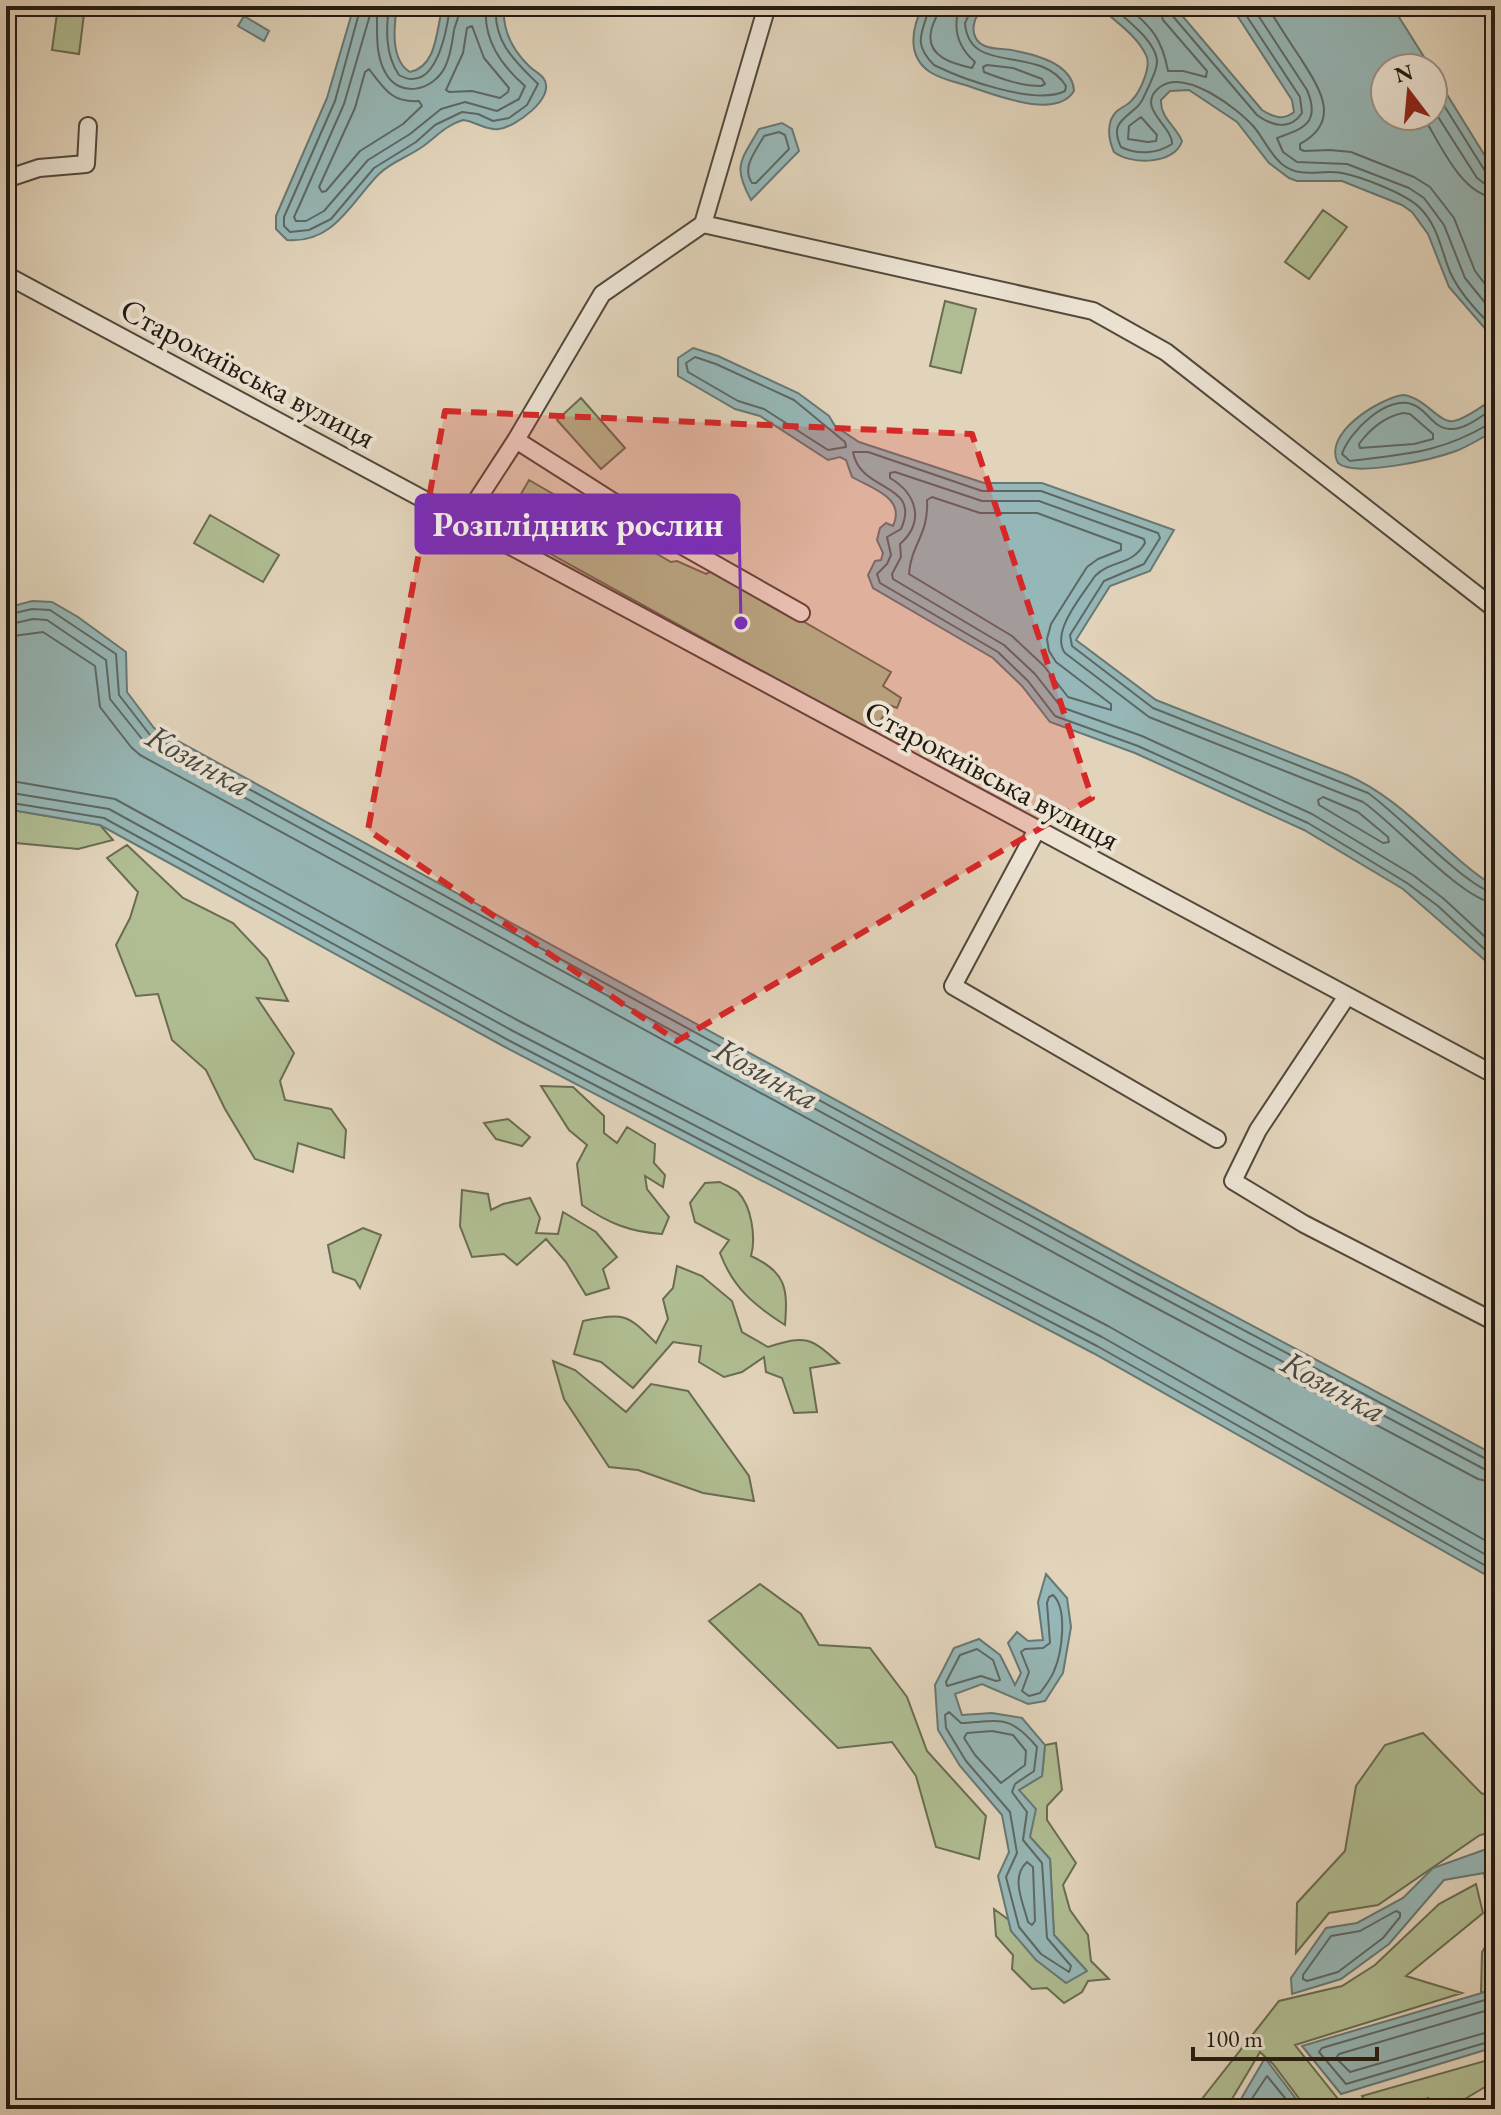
<svg xmlns="http://www.w3.org/2000/svg" width="1501" height="2115" font-family="'EB Garamond',serif">
<style>
.green{fill:#b0bd92;stroke:#696c52;stroke-width:2}
.water{fill:#96b7b7;stroke:#687875;stroke-width:2}
.lines{fill:none;stroke-linecap:round;stroke-linejoin:round}
.shore{stroke:#5c6864;stroke-width:2}
.minor-casing{stroke:#52483c;stroke-width:20}
.minor{stroke:#ece3d3;stroke-width:16}
.marked{fill:#d62828;fill-opacity:0.2;stroke:#d62828;stroke-width:6;stroke-dasharray:16 10;stroke-linejoin:round}
.labels{text-anchor:middle;stroke-width:8;stroke-linejoin:round;paint-order:stroke}
.street-label{font-size:32px;fill:#221a11;stroke:#ece3d3}
.water-label{font-size:34px;font-style:italic;fill:#454943;stroke:#ece3d3}
.leader{fill:none;stroke:#7b2cbf;stroke-width:3}
.callout-dot{fill:#7b2cbf;stroke:#ece3d3;stroke-width:3}
.callout{fill:#7b2cbf;stroke:#7b2cbf;stroke-width:3}
.callout-label{font-size:34px;text-anchor:middle;font-weight:bold;fill:#fff}
</style>
<rect width="100%" height="100%" fill="#e2d4bb"/>
<filter id="stains"><feTurbulence type="fractalNoise" baseFrequency=".0025" numOctaves="4"/><feColorMatrix values="0 0 0 0 .2 0 0 0 0 .09 0 0 0 0 .02 0 0 0 .5 -.17"/></filter>
<radialGradient id="worn" r=".72"><stop offset=".6" stop-color="#630" stop-opacity="0"/><stop offset="1" stop-color="#630" stop-opacity=".3"/></radialGradient>
<!-- green -->
<path class="green" d="M 58,6 L 85,6 L 79,54 L 52,50 Z
M 1323,210 L 1347,227 L 1309,279 L 1285,262 Z
M 945,301 L 976,309 L 961,373 L 930,366 Z
M 581,398 L 625,448 L 601,469 L 557,420 Z
M 529,480 L 671,562 L 677,561 L 706,574 L 714,570 L 891,672 L 883,686 L 901,698 L 897,708 L 889,705 L 874,733 L 502,527 Z
M 210,515 L 279,555 L 263,582 L 194,543 Z
M 6,809 L 100,825 L 113,840 L 78,849 L 6,842 Z
M 127,845 L 183,898 L 233,923 L 267,959 L 288,1001 L 257,998 L 294,1053 L 280,1081 L 285,1100 L 331,1109 L 346,1130 L 344,1158 L 298,1143 L 293,1172 L 255,1159 L 225,1109 L 206,1070 L 172,1040 L 158,994 L 136,996 L 116,945 L 130,918 L 138,892 L 107,858 Z
M 541,1086 L 573,1087 L 604,1116 L 604,1133 L 617,1143 L 627,1127 L 655,1144 L 654,1163 L 665,1175 L 663,1187 L 645,1176 L 647,1189 L 669,1217 L 662,1234 C 630,1232 608,1223 582,1205 L 577,1164 L 587,1145 L 569,1130 Z
M 508,1119 L 530,1137 L 522,1146 L 496,1139 L 484,1123 Z
M 720,1182 C 725,1185 733,1188 738,1192 C 752,1207 756,1238 751,1256 C 786,1272 788,1288 785,1325 C 754,1305 733,1288 720,1253 L 729,1240 L 695,1222 L 690,1203 L 705,1183 Z
M 462,1190 L 488,1194 L 491,1210 L 503,1204 L 530,1198 L 540,1218 L 536,1233 L 558,1234 L 563,1212 L 596,1232 L 617,1257 L 603,1269 L 609,1288 L 586,1295 L 566,1262 L 546,1239 L 517,1265 L 504,1254 L 472,1257 L 460,1226 Z
M 363,1228 L 381,1235 L 360,1288 L 355,1280 L 333,1272 L 328,1245 Z
M 677,1266 L 702,1276 L 732,1301 L 742,1332 L 768,1347 C 806,1335 810,1337 839,1363 L 810,1368 L 817,1412 L 794,1413 L 782,1378 L 766,1372 L 764,1357 L 742,1372 L 724,1377 L 699,1362 L 701,1346 L 673,1342 L 633,1388 L 601,1362 L 574,1354 L 583,1321 C 625,1313 626,1313 656,1343 L 668,1319 L 663,1299 L 673,1288 Z
M 553,1361 L 575,1370 L 626,1412 L 651,1384 L 688,1391 L 749,1476 L 754,1501 L 703,1493 L 638,1470 L 609,1467 L 564,1399 Z
M 760,1584 L 801,1614 L 819,1645 L 870,1648 L 907,1697 L 927,1751 L 986,1816 L 979,1859 L 936,1847 L 916,1776 L 892,1742 L 838,1748 L 709,1621 Z
M 1423,1733 L 1481,1793 L 1495,1799 L 1495,1832 L 1480,1835 L 1378,1905 L 1329,1913 L 1296,1953 L 1297,1903 L 1345,1851 L 1356,1786 L 1385,1745 Z
M 1056,1743 L 1062,1790 L 1047,1806 L 1047,1820 L 1076,1863 L 1063,1885 L 1070,1910 L 1088,1935 L 1091,1961 L 1109,1979 L 1088,1981 L 1082,1992 L 1064,2003 L 1047,1988 L 1032,1989 L 1012,1969 L 1013,1955 L 996,1936 L 994,1909 L 1009,1920 L 1011,1931 L 1086,1970 L 1054,1935 L 1050,1859 L 1030,1837 L 1019,1790 L 1042,1776 L 1045,1745 Z
M 1476,1884 L 1483,1913 L 1406,1976 L 1462,1993 L 1295,2045 L 1346,2109 L 1307,2109 L 1273,2064 L 1260,2052 L 1226,2109 L 1194,2109 L 1279,2001 L 1342,1986 L 1375,1965 L 1439,1904 Z
M 1495,1932 L 1495,1989 L 1481,1993 L 1482,1952 Z
M 1495,2058 L 1495,2081 L 1448,2109 L 1437,2109 L 1428,2098 L 1402,2109 L 1371,2109 L 1362,2096 Z"/>
<!-- water -->
<path class="water" d="M 354,6 L 397,6 C 394,26 390,60 410,72 C 438,66 436,28 443,6 L 504,6 C 502,31 512,50 530,67 C 534,71 541,74 544,79 C 556,98 515,127 499,129 C 486,131 475,121 463,120 C 446,125 436,137 422,147 C 408,157 391,162 379,174 C 351,202 334,244 287,240 L 276,229 L 276,216 L 327,98 Z
M 923,6 L 988,6 C 973,12 966,38 985,46 C 994,50 1006,48 1016,51 C 1037,55 1073,65 1074,91 C 1056,120 996,95 971,87 C 957,82 942,80 930,72 C 906,56 912,27 923,6 Z
M 1099,6 L 1174,6 L 1262,110 C 1273,117 1283,121 1294,112 L 1292,100 L 1231,6 L 1392,6 L 1431,68 L 1385,68 L 1385,116 L 1433,116 L 1433,72 L 1495,172 L 1495,340 L 1449,287 L 1428,234 L 1412,212 L 1402,205 L 1342,181 L 1297,181 L 1289,178 L 1269,163 L 1237,122 L 1189,90 L 1170,91 L 1161,100 C 1160,118 1176,126 1182,141 C 1175,165 1130,165 1114,152 C 1108,139 1106,121 1117,111 C 1122,107 1128,105 1132,100 C 1140,92 1152,66 1146,55 C 1136,34 1115,22 1099,6 Z
M 244,16 L 269,31 L 264,41 L 238,26 Z
M 782,123 L 792,129 L 799,151 L 751,200 C 732,165 741,161 759,129 Z
M 693,348 L 718,356 L 798,393 L 829,416 L 835,426 L 859,442 L 984,483 L 1042,483 L 1174,530 L 1150,571 L 1110,586 L 1076,640 L 1156,700 L 1347,775 C 1405,800 1442,853 1495,887 L 1495,969 L 1403,889 L 1304,830 L 1135,753 L 1050,722 L 1022,686 L 993,658 L 873,588 L 868,575 L 875,561 L 881,560 L 883,553 L 877,540 L 880,528 L 886,523 L 893,526 C 906,498 873,489 852,477 L 846,460 L 840,457 L 828,460 L 760,416 L 735,409 L 678,376 L 678,358 Z
M 1403,395 C 1425,397 1439,424 1454,421 C 1468,418 1483,405 1495,398 L 1495,430 C 1482,438 1469,446 1456,451 C 1434,459 1355,478 1338,463 C 1322,434 1378,399 1403,395 Z
M 32,601 L 52,602 L 78,617 L 126,652 L 127,692 L 154,728 L 1142,1267 L 1495,1455 L 1495,1580 L 1093,1353 L 505,1047 L 100,825 L 6,809 L 6,608 Z
M 1046,1574 L 1067,1598 L 1071,1627 L 1063,1673 L 1045,1701 L 1028,1704 L 982,1684 L 955,1694 L 962,1715 L 992,1713 L 1022,1718 L 1045,1745 L 1042,1776 L 1019,1790 L 1036,1809 L 1030,1837 L 1050,1859 L 1054,1935 L 1087,1971 L 1066,1983 L 1036,1960 L 1011,1931 L 998,1876 L 1009,1852 L 1002,1815 L 960,1766 L 938,1730 L 935,1685 L 954,1648 L 979,1639 L 1000,1655 L 1015,1685 L 1021,1673 L 1008,1643 L 1017,1632 L 1028,1641 L 1043,1640 L 1038,1602 Z
M 1495,1846 L 1495,1906 L 1489,1905 L 1484,1873 L 1444,1880 L 1389,1944 L 1341,1979 L 1292,1994 L 1291,1978 L 1326,1928 L 1357,1923 L 1403,1898 L 1433,1868 Z
M 1495,1989 L 1495,2047 L 1341,2094 L 1302,2046 Z
M 1265,2058 L 1303,2108 L 1303,2109 L 1235,2109 Z"/>
<g class="lines">
<!-- shore -->
<path class="shore" d="M 361,6 L 335,101 L 284,217 L 284,226 L 290,232 L 309,230 L 331,219 L 374,168 L 416,142 L 435,125 L 462,112 L 478,114 L 493,121 L 509,118 L 527,105 L 538,84 C 515,61 493,42 496,6
M 389,6 C 386,29 385,55 399,75 C 436,96 447,30 450,6
M 460,6 C 460,15 456,22 454,30 C 452,43 451,55 445,67 C 433,91 399,99 385,72 C 376,55 377,36 377,17 L 374,14 L 370,15 L 344,104 L 300,204 L 294,217 L 296,221 L 306,221 L 324,211 L 368,160 L 410,134 L 441,109 L 465,102 L 497,111 L 519,99 L 525,86 C 501,65 483,40 486,6
M 929,6 C 925,31 910,41 934,65 C 962,79 1036,106 1065,91 L 1066,86 C 1039,43 969,77 965,23 L 973,6
M 939,6 C 939,16 932,22 931,32 C 926,57 954,64 972,68 L 975,62 C 958,47 952,28 960,6
M 1111,6 C 1125,18 1157,42 1157,62 C 1157,70 1152,78 1149,86 C 1145,93 1143,102 1137,107 C 1123,120 1110,124 1121,147 C 1137,155 1157,154 1172,144 C 1173,126 1134,107 1160,87 C 1185,68 1237,108 1254,127 C 1264,139 1271,156 1283,165 C 1302,179 1321,169 1342,173 C 1362,177 1404,193 1419,207 C 1438,225 1441,250 1450,272 C 1460,294 1478,313 1495,329
M 1126,6 C 1152,27 1162,39 1168,71 L 1183,71 L 1206,77 L 1207,71 L 1163,20 L 1159,6
M 1169,6 L 1171,14 L 1257,115 C 1272,126 1290,131 1302,113 L 1300,97 L 1240,6
M 1252,6 L 1307,90 C 1321,123 1303,129 1277,138 L 1283,152 L 1297,162 L 1347,164 L 1409,188 L 1424,198 L 1444,225 L 1465,278 L 1495,315
M 1267,6 C 1278,24 1289,41 1301,59 C 1320,89 1342,121 1300,144 L 1300,149 L 1304,151 L 1330,150 L 1351,152 L 1414,177 L 1430,187 L 1454,218 L 1475,271 L 1495,297
M 472,26 L 484,58 L 509,88 L 508,92 L 500,98 L 472,91 L 449,92 L 446,90 L 463,53 L 467,28 Z
M 987,65 L 1013,68 L 1042,79 L 1045,84 L 1041,86 C 1021,86 1002,79 984,72 L 983,67 Z
M 369,69 C 384,88 391,103 419,101 L 422,106 L 403,124 L 360,151 L 326,191 L 322,192 L 319,187 L 355,108 L 365,72 Z
M 1433,88 L 1485,171 L 1495,175
M 1433,109 L 1477,178 L 1485,184 L 1495,185
M 1423,116 C 1439,142 1462,196 1495,197
M 1141,117 L 1157,135 L 1156,141 L 1148,142 L 1128,139 L 1129,126 Z
M 779,132 L 785,135 L 789,149 L 756,183 L 752,183 C 741,167 756,151 764,136 Z
M 695,357 L 716,364 L 794,400 L 845,442 L 846,447 L 828,450 L 764,409 L 738,401 L 688,372 L 686,363 Z
M 1495,407 C 1483,415 1465,430 1450,429 C 1433,428 1428,411 1414,405 C 1388,393 1349,432 1342,454 L 1350,461 C 1406,454 1440,453 1489,424 L 1495,424
M 1403,413 L 1410,414 L 1433,434 L 1433,439 L 1414,444 L 1360,448 L 1359,444 C 1370,429 1384,417 1403,413 Z
M 932,497 L 980,513 L 1037,513 L 1121,544 L 1121,550 L 1098,559 L 1087,567 L 1051,624 L 1047,639 L 1049,651 L 1056,662 L 1111,704 L 1111,710 L 1068,697 L 1044,666 L 1012,636 L 909,574 C 911,544 929,535 927,500 Z
M 6,615 L 32,609 L 50,610 L 116,654 L 119,695 L 150,735 L 1138,1274 L 1488,1460 L 1495,1461
M 6,625 L 33,619 L 47,620 L 106,660 L 110,699 L 146,744 L 1133,1282 L 1484,1469 L 1495,1471
M 6,637 L 43,632 L 95,666 L 100,707 L 131,747 L 140,755 L 1128,1293 L 1478,1479 L 1495,1483
M 6,780 L 115,799 L 519,1021 L 1108,1326 L 1495,1546
M 6,792 L 109,809 L 513,1031 L 1102,1337 L 1495,1560
M 1323,797 L 1358,812 L 1388,837 L 1389,842 L 1383,843 L 1319,805 L 1318,800 Z
M 6,802 L 104,818 L 508,1040 L 1097,1346 L 1495,1571
M 1495,893 C 1469,890 1396,812 1368,793 L 1153,708 L 1072,646 L 1070,635 L 1104,581 L 1144,564 L 1160,538 L 1158,533 L 1041,491 L 982,491 L 868,452 L 853,452 C 860,493 922,482 901,529 L 887,537 L 891,555 L 887,564 L 877,574 L 880,583 L 998,652 L 1028,681 L 1055,716 L 1138,746 L 1308,823 L 1407,883 L 1438,906 L 1495,959
M 1495,903 C 1463,901 1394,823 1363,802 L 1149,717 L 1065,653 C 1050,632 1082,596 1095,576 C 1112,559 1131,567 1145,543 L 1144,539 L 1039,501 L 982,501 L 895,472 L 890,473 L 890,478 C 917,494 925,522 900,544 L 901,557 L 892,574 L 893,579 L 1004,645 L 1035,674 L 1061,707 L 1142,736 L 1312,814 L 1413,875 L 1444,899 L 1495,946
M 1053,1595 C 1068,1609 1062,1653 1054,1671 C 1051,1679 1045,1686 1040,1693 L 1029,1696 L 1022,1691 L 1029,1672 L 1021,1652 L 1025,1649 L 1043,1648 L 1050,1643 L 1047,1603 L 1049,1597 Z
M 977,1649 L 993,1660 L 1000,1680 L 996,1681 L 981,1676 L 947,1686 L 946,1682 L 960,1655 Z
M 949,1712 L 961,1723 C 1001,1721 1009,1714 1037,1747 L 1034,1771 L 1015,1784 L 1012,1792 L 1027,1812 L 1023,1840 L 1042,1863 L 1047,1938 L 1071,1966 L 1069,1972 L 1041,1954 L 1019,1927 L 1006,1877 L 1017,1853 L 1010,1812 L 966,1761 L 946,1728 L 945,1715 Z
M 992,1731 L 1013,1735 L 1026,1751 L 1025,1765 L 1001,1783 L 975,1755 L 964,1738 L 967,1733 Z
M 1027,1862 L 1033,1867 L 1035,1921 L 1032,1925 L 1028,1922 C 1023,1902 1010,1877 1027,1862 Z
M 1396,1911 L 1400,1913 L 1400,1917 L 1383,1938 L 1338,1972 L 1307,1981 L 1303,1979 L 1303,1975 L 1331,1936 L 1360,1931 Z
M 1495,1997 L 1322,2048 L 1319,2052 L 1346,2084 L 1495,2040
M 1495,2008 L 1339,2054 L 1336,2058 L 1350,2072 L 1495,2030
M 1245,2109 L 1267,2076 L 1294,2109"/>
<!-- minor casing -->
<g class="minor-casing">
<path id="minor" d="M 6,179 L 39,168 L 86,164 L 88,126
M 703,224 L 1093,311 L 1166,352 L 1495,609
M 6,275 L 1495,1075
M 516,440 L 681,545 L 801,613
M 464,520 L 516,440 L 602,294 L 703,224 L 767,6
M 1036,831 L 953,986 L 1217,1139
M 1347,996 L 1258,1130 L 1233,1181 L 1304,1224 L 1495,1322"/>
</g>
<!-- minor -->
<use href="#minor" class="minor"/>
</g>
<!-- marked area -->
<path class="marked" d="M 445,411 L 972,434 L 1092,798 L 677,1041 L 368,830 Z"/>
<g class="labels">
<!-- street labels -->
<g class="street-label">
<text transform="translate(248 373) rotate(28)" y="11">Старокиївська вулиця</text>
<text transform="translate(992 775) rotate(28)" y="11">Старокиївська вулиця</text>
</g>
<!-- water labels -->
<g class="water-label">
<text transform="translate(199 760) rotate(29)" y="12">Козинка</text>
<text transform="translate(767 1073) rotate(29)" y="12">Козинка</text>
<text transform="translate(1334 1386) rotate(29)" y="12">Козинка</text>
</g>
</g>
<!-- callouts -->
<path class="leader" d="M741 623L739 524"/>
<circle class="callout-dot" cx="741" cy="623" r="8"/>
<rect class="callout" x="416" y="495" width="323" height="58" rx="8"/>
<g class="callout-label">
<text x="578" y="536">Розплідник рослин</text>
</g>
<!-- margin -->
<rect width="1501" height="2115" fill="none" stroke="#e2d4bb" stroke-width="32"/>
<rect x="8" y="8" width="1485" height="2099" fill="none" stroke="#221a11" stroke-width="4"/>
<rect x="16" y="16" width="1469" height="2083" fill="none" stroke="#221a11" stroke-width="2"/>
<!-- north arrow -->
<g transform="translate(1409 92) rotate(344)"><circle r="38" fill="#ece3d3" stroke="#9b9385" stroke-width="2"/>
<path d="M0-6L14 30L0 20L-14 30Z" fill="#8f2418"/>
<text y="-12" font-size="22" font-weight="bold" text-anchor="middle" fill="#221a11">N</text>
</g>
<!-- scale -->
<path d="M1193 2047v12h184v-12" fill="none" stroke="#221a11" stroke-width="4"/>
<text x="1205" y="2047" font-size="24" fill="#221a11" stroke="#ece3d3" stroke-width="6" paint-order="stroke">100 m</text>
<rect width="100%" height="100%" filter="url(#stains)"/>
<rect width="100%" height="100%" fill="url(#worn)"/>
</svg>
